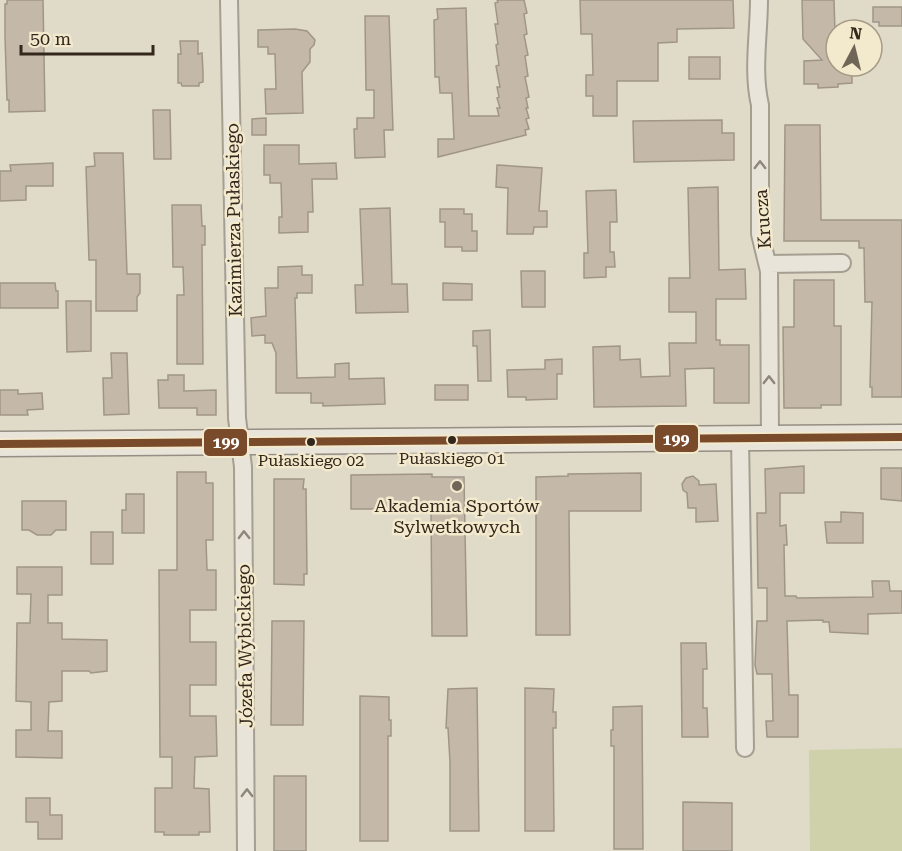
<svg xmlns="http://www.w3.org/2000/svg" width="902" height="851" font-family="'Roboto Serif',serif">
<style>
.green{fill:#cfd1ab}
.building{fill:#c4b8a9;stroke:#a09688;stroke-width:1.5}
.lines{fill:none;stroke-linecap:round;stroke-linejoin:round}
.street-casing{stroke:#a59f92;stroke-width:20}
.secondary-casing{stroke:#958e82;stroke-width:27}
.street{stroke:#e8e4da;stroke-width:16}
.secondary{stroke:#e8e4da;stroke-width:24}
.bus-1-casing{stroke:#f3e9cd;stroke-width:12}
.bus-1{stroke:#7a4b2a;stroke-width:8}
.oneway{stroke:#8e867b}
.bus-dot{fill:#33271c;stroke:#f3e9cd;stroke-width:2}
.poi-dot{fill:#706658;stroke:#f3e9cd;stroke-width:2}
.labels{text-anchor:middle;stroke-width:5;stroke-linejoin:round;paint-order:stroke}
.bus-label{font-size:16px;fill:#33271c;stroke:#f3e9cd}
.street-label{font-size:18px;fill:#33271c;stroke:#f3e9cd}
.poi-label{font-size:18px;fill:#33271c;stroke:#f3e9cd}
.line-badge{stroke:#f3e9cd;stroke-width:2}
.badge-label{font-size:16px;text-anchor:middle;font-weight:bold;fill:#fff}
</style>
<rect width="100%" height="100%" fill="#e0dac8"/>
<!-- green -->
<path class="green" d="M 902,748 L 902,851 L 810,851 L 809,750 Z"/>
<!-- building -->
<path class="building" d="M 7,0 L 43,0 L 45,111 L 9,112 L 9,100 L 7,100 L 5,37 L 5,4 L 7,4 Z
M 497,0 L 524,0 L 527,13 L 524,14 L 527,34 L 524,35 L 528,55 L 525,56 L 528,76 L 525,77 L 529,97 L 526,98 L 528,108 L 526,108 L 529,118 L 526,119 L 529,129 L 525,130 L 526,135 L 438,157 L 438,139 L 454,139 L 452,93 L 440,93 L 439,77 L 435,77 L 434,20 L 438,19 L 437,9 L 466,8 L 469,116 L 499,116 L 497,108 L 500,108 L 497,98 L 499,97 L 497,87 L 500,87 L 496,66 L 499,65 L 496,45 L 498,44 L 495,24 L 498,24 L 495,3 L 498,2 Z
M 580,0 L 733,0 L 734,28 L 677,29 L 677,42 L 658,43 L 658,81 L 617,81 L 617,116 L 593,116 L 593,96 L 586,96 L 586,75 L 593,75 L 592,34 L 581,34 Z
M 802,0 L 834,0 L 836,66 L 852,66 L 852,83 L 838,84 L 838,87 L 818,88 L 818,84 L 804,84 L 804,61 L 822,60 L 803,39 Z
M 873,7 L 902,7 L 902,26 L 879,26 L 879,22 L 873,22 Z
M 365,16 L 389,16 L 393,130 L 384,130 L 385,157 L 355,158 L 354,129 L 357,129 L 357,118 L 374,118 L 374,90 L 366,90 Z
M 295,29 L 307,31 L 315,40 L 314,45 L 310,49 L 310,62 L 302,72 L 303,113 L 266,114 L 265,89 L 276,89 L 275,54 L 268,54 L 268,47 L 258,47 L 258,30 Z
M 180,41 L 198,41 L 198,54 L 202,53 L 203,72 L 203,82 L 199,83 L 199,86 L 182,86 L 181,83 L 178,83 L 178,54 L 181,54 Z
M 689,57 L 720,57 L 720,79 L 689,79 Z
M 153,110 L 170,110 L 171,159 L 154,159 Z
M 266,118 L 266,135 L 252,135 L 252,119 Z
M 722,120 L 722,133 L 734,133 L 734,160 L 634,162 L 633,121 Z
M 785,125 L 820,125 L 821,220 L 902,220 L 902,397 L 872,397 L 872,387 L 870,387 L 872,302 L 865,302 L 864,248 L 859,248 L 859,241 L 784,241 Z
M 264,145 L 299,145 L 299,164 L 336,163 L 337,179 L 312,179 L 313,212 L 308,212 L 308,232 L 279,233 L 279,217 L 282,217 L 281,183 L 270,183 L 270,175 L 264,175 Z
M 94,153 L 123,153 L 127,274 L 140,274 L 140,293 L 137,297 L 137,311 L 96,311 L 96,260 L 89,260 L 86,167 L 95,166 Z
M 53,163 L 53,186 L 26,186 L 26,200 L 0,201 L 0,171 L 11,171 L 10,165 Z
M 497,165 L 542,168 L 539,211 L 547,211 L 547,227 L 534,227 L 533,234 L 507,234 L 508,188 L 496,187 Z
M 718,187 L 719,270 L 745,269 L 746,299 L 716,299 L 716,340 L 720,340 L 720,345 L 749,345 L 749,403 L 714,403 L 714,368 L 685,369 L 686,406 L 594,407 L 593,347 L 620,346 L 620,360 L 640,359 L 641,377 L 670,376 L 669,343 L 696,343 L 696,312 L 669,312 L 669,278 L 690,278 L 688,188 Z
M 616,190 L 617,222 L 610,222 L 610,252 L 614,252 L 615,267 L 606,267 L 606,277 L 584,278 L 584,253 L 588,253 L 586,191 Z
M 172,205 L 201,205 L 202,226 L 205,226 L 205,245 L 202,245 L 203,364 L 177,364 L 177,295 L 184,295 L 183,267 L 173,267 Z
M 390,208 L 392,284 L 407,284 L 408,312 L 356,313 L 355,285 L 363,285 L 360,209 Z
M 440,209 L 464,209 L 464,214 L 472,214 L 472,231 L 477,231 L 477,251 L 462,251 L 462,247 L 445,247 L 445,222 L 440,222 Z
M 302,266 L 302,275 L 312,275 L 312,293 L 297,293 L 297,298 L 295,298 L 297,378 L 335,377 L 335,364 L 349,363 L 349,379 L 384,378 L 385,404 L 323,406 L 323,403 L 311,403 L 311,393 L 276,393 L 276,353 L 272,343 L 265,343 L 265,335 L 252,336 L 251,318 L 266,316 L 265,288 L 278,288 L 278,267 Z
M 521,271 L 545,271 L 545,307 L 522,307 Z
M 794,280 L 834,280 L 834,326 L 841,326 L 841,405 L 821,405 L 821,408 L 784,408 L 783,327 L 794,327 Z
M 0,283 L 55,283 L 56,291 L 58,291 L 58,308 L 0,308 Z
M 443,283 L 472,284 L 472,300 L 443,300 Z
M 66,301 L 91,301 L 91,351 L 67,352 Z
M 490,330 L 491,381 L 478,381 L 477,346 L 473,346 L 473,331 Z
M 111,353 L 127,353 L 129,414 L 104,415 L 103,378 L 112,378 Z
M 562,359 L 562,374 L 557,374 L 557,399 L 526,400 L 526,397 L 508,397 L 507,370 L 545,369 L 545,360 Z
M 168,375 L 184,375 L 184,391 L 216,390 L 216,415 L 197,415 L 197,408 L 159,408 L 158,380 L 168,380 Z
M 435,385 L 468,385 L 468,400 L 435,400 Z
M 0,390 L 18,390 L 18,394 L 42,393 L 43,409 L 27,410 L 28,415 L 0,415 Z
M 804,466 L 804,493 L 780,493 L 780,526 L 786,525 L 787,545 L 784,545 L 785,596 L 796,596 L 797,598 L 873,597 L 872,581 L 889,581 L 890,591 L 902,591 L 902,613 L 868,614 L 868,634 L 830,632 L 829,622 L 823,622 L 823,620 L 787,621 L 789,695 L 798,695 L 798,737 L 767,737 L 766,721 L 773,721 L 772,674 L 757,674 L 755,665 L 757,621 L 767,621 L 767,588 L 758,588 L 757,513 L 766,513 L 765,469 Z
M 881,468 L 902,468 L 902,501 L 881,499 Z
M 177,472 L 206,472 L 206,483 L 213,483 L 213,540 L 206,540 L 207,570 L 216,570 L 216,610 L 190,610 L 190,642 L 216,642 L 216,685 L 190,685 L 190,716 L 216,716 L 217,756 L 195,757 L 194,788 L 209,789 L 210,832 L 199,832 L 199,835 L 164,835 L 164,832 L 155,832 L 155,788 L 172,788 L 172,757 L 160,757 L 159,570 L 177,570 Z
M 641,473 L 641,511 L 569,511 L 570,635 L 536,635 L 536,477 L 568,476 L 568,474 Z
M 432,474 L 432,477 L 464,477 L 467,636 L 432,636 L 431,511 L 408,511 L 408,509 L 351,509 L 351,475 Z
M 693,476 L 699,481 L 699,485 L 716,484 L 718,521 L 696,522 L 696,508 L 688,508 L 687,493 L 683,490 L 682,484 L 686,478 Z
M 274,479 L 304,479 L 303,489 L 306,489 L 307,574 L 304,574 L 304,585 L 274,584 Z
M 126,494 L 144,494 L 144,533 L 122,533 L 122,510 L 126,510 Z
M 22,501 L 66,501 L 66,530 L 56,530 L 51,535 L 37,535 L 29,530 L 22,530 Z
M 841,512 L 863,513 L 863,543 L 827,543 L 825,522 L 841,522 Z
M 91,532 L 113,532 L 113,564 L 91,564 Z
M 17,567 L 62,567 L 62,595 L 48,595 L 48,623 L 62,623 L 62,639 L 107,640 L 107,671 L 91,673 L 89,671 L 62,671 L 62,701 L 49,702 L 48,731 L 62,731 L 62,758 L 16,757 L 16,730 L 31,730 L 31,702 L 16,701 L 17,623 L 30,623 L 31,594 L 17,594 Z
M 272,621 L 304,621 L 303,725 L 271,725 Z
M 681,643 L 706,643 L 707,669 L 703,669 L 703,708 L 707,708 L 708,737 L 682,737 Z
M 477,688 L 479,831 L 450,831 L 450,762 L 448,728 L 446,728 L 448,689 Z
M 525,688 L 554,689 L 553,712 L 556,712 L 556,728 L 553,728 L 554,831 L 525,831 Z
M 360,696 L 389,697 L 389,720 L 391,720 L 391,736 L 388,736 L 388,841 L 360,841 Z
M 642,706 L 643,849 L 614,849 L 614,746 L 611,746 L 611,730 L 613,730 L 613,707 Z
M 274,776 L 306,776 L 306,851 L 274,851 Z
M 26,798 L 50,798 L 50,815 L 62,815 L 62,839 L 38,839 L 38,822 L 26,822 Z
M 683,802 L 732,803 L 732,851 L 683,851 Z"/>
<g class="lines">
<!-- street casing -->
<g class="street-casing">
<path id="street" d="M 229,0 L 237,418 L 243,467 L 246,851
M 759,0 C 759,34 752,71 760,105 L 760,234 L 769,271 L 770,438
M 768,264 L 842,263
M 740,438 L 745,748"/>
</g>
<!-- secondary casing -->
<g class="secondary-casing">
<path id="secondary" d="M 0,444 L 902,437"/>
</g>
<!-- street -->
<use href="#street" class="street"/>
<!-- secondary -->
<use href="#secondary" class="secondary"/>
<!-- bus-1 casing -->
<g class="bus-1-casing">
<path id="bus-1" d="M 0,444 L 902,437"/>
</g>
<!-- bus-1 -->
<use href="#bus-1" class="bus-1"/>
</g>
<!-- one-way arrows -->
<defs><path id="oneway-chevron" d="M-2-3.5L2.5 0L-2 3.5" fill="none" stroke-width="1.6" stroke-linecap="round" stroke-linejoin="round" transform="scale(1.5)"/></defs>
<g class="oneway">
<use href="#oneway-chevron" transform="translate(760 165) rotate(-90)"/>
<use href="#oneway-chevron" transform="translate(769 380) rotate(-90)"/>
<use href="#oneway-chevron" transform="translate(244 535) rotate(-91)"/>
<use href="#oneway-chevron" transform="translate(247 793) rotate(-90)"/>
</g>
<!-- markers -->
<g class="bus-dot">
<circle cx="452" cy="440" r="5"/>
<circle cx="311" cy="442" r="5"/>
</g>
<circle class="poi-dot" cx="457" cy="486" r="6"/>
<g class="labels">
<!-- bus labels -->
<g class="bus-label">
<text x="452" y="464">Pułaskiego 01</text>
<text x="311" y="466">Pułaskiego 02</text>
</g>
<!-- street labels -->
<g class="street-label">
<text transform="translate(763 219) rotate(-94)" y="6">Krucza</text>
<text transform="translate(234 220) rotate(-91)" y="6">Kazimierza Pułaskiego</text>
<text transform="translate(245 646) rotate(-91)" y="6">Józefa Wybickiego</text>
</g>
<!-- poi labels -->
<g class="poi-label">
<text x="457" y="512">Akademia Sportów<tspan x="457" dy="21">Sylwetkowych</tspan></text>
</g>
</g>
<g class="line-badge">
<rect x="654" y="424" width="45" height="29" rx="6" fill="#7a4b2a"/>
<rect x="203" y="428" width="45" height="29" rx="6" fill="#7a4b2a"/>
</g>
<g class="badge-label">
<text x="676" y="445">199</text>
<text x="226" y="448">199</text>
</g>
<!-- north arrow -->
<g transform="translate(854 48) rotate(7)"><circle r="28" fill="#f3e9cd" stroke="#a69b86" stroke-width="1.5"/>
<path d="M0-4.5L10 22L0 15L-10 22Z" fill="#706658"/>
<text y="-9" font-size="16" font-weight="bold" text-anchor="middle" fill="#33271c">N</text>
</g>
<!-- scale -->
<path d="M21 45v9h132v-9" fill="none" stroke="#33271c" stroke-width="3"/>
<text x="30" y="45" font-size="18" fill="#33271c" stroke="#f3e9cd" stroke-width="4.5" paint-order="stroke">50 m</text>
</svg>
